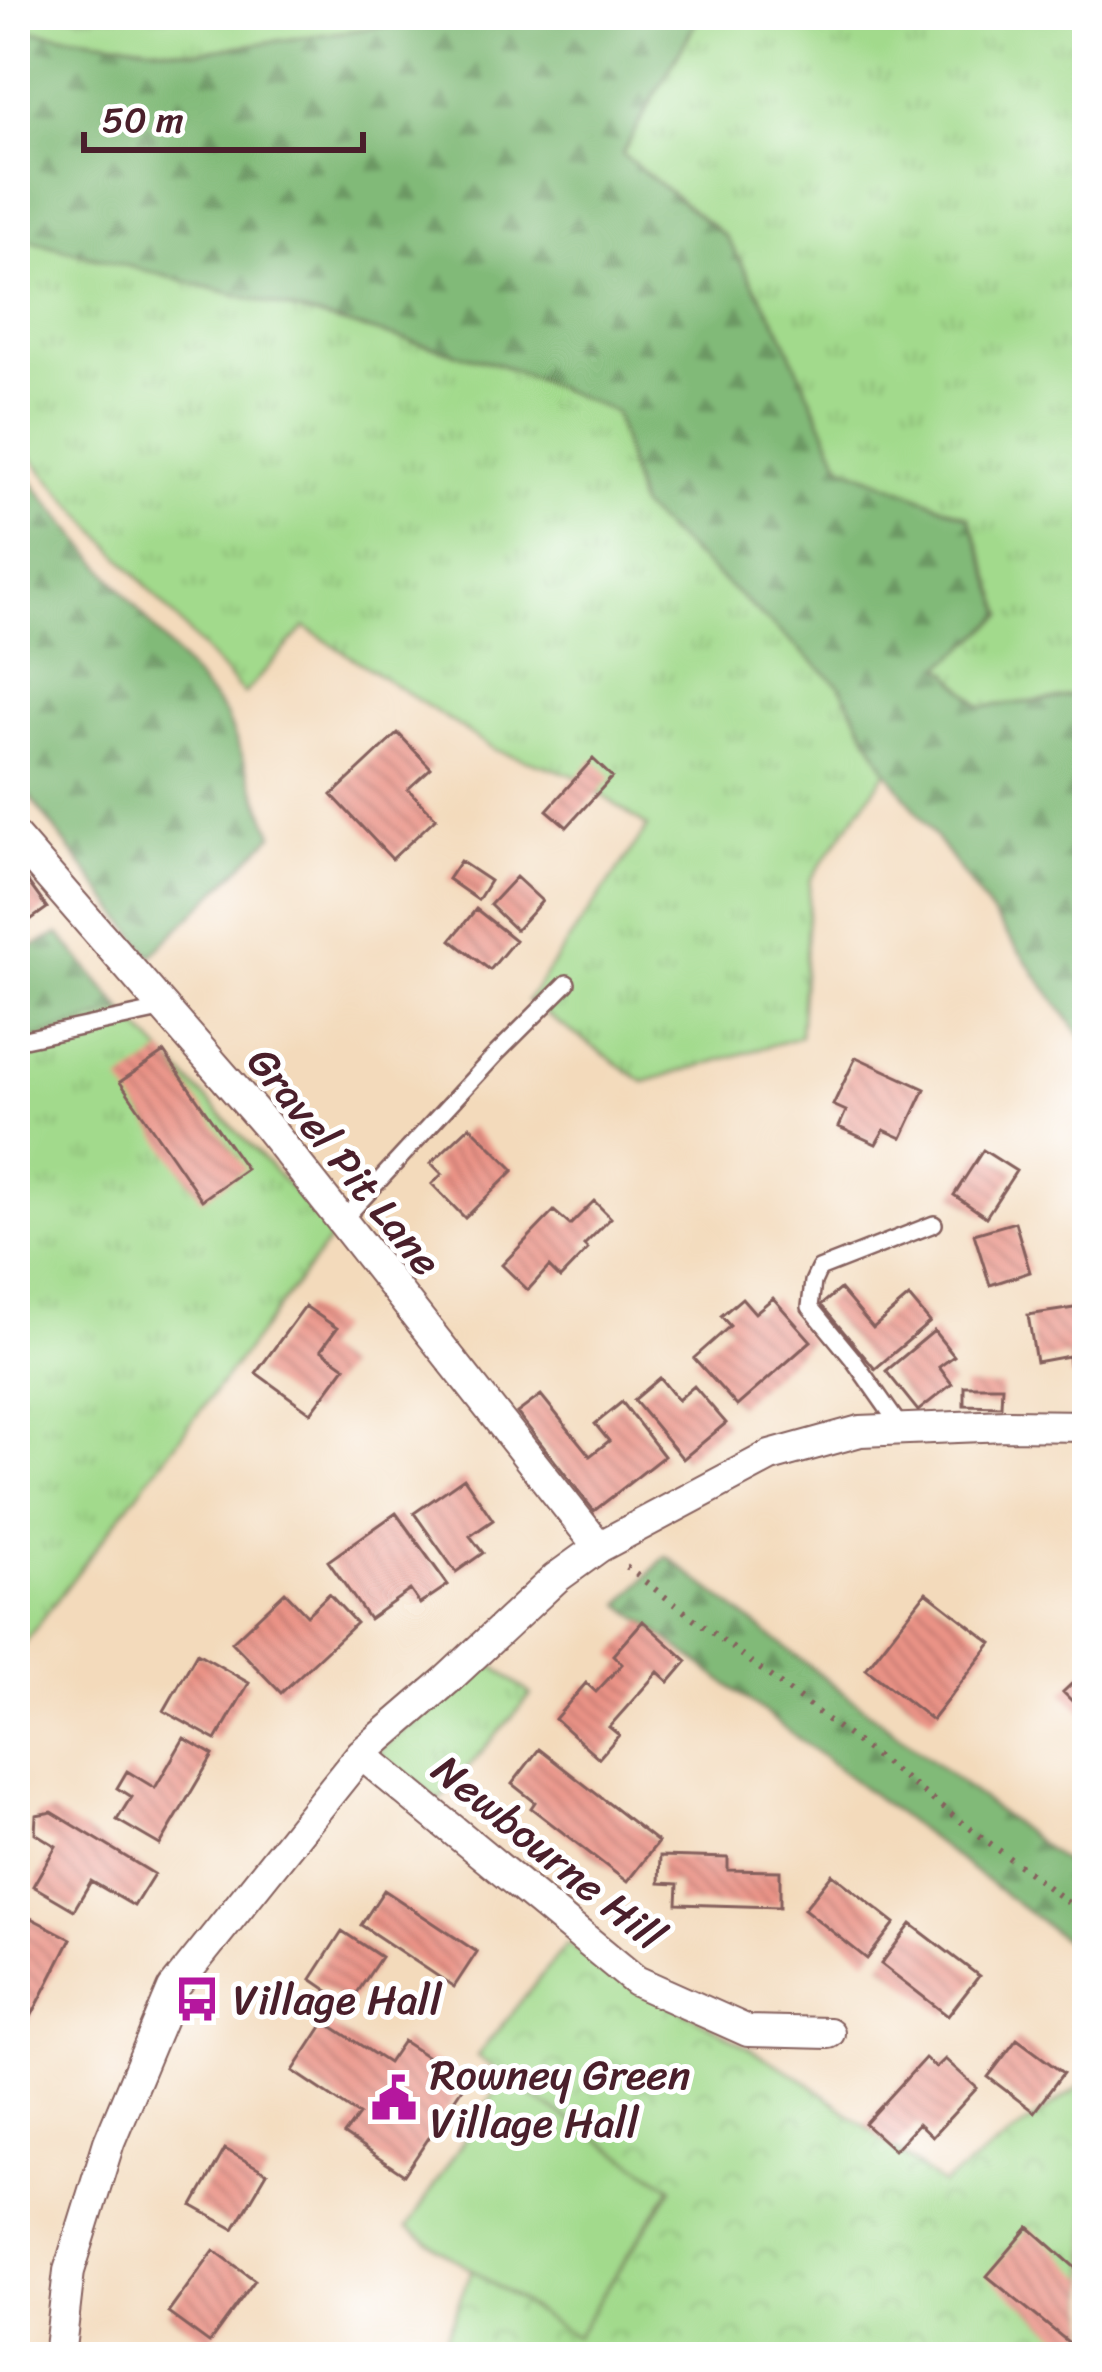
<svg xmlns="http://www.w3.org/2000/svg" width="1102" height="2372" font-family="Sriracha,sans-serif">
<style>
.grass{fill:url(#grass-tufts);stroke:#767c5c;stroke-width:3}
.forest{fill:url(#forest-firs);stroke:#666c52;stroke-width:3}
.park{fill:url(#park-crowns);stroke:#767c5c;stroke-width:3}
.garden{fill:#a2da8c;stroke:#767c5c;stroke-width:3}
.building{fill:url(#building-back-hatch)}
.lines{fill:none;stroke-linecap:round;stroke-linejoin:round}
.lane-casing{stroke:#85605d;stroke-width:20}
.street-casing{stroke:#85605d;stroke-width:34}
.path{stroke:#85605d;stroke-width:6;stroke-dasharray:3 9;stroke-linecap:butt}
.lane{stroke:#fff;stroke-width:15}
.street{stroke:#fff;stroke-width:30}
.labels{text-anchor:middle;stroke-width:10;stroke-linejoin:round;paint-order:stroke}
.street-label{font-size:42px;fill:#4a1f2b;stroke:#fff}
.poi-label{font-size:42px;fill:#4a1f2b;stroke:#fff;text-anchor:start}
</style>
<defs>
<pattern id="grass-tufts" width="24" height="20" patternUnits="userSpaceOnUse" patternTransform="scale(3)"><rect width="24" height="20" fill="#a2da8c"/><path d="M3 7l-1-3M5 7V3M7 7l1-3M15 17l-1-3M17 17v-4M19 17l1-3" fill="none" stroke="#8dbb79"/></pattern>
<pattern id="forest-firs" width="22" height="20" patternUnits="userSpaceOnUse" patternTransform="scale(3)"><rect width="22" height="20" fill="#81ba78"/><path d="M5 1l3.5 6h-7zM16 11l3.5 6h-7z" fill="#6c9763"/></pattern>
<pattern id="park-crowns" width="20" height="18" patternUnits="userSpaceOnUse" patternTransform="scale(3)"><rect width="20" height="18" fill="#a2da8c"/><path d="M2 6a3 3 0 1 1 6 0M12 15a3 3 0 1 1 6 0" fill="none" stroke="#8dbb79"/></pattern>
<pattern id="building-back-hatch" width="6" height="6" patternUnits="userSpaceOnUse" patternTransform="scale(3)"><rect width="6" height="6" fill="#ea9386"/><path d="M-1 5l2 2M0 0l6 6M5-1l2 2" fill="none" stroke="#c0776e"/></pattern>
</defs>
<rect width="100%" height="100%" fill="#fff"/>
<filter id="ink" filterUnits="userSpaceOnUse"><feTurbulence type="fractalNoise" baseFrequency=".00833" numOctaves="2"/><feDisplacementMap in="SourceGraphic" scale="24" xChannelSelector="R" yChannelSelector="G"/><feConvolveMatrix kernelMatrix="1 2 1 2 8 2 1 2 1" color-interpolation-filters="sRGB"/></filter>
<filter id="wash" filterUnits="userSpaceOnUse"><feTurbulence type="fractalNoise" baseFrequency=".004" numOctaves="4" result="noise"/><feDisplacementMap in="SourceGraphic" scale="48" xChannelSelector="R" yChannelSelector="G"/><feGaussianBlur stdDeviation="2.7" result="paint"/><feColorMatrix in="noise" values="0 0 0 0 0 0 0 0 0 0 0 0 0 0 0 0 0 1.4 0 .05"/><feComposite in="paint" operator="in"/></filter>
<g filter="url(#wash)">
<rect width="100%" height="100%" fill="#f3dabb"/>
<!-- grass -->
<path class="grass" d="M 15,15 L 463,15 L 197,52 L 15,29 Z
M 700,15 L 1087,15 L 1087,692 L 1050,700 L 981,707 L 941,665 L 1004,615 L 969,517 L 841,465 L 780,329 L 621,154 Z
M 15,236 L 501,365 L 615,412 L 639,506 L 840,686 L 887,771 L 810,880 L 800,1037 L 644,1082 L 527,1001 L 648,827 L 573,775 L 495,750 L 305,627 L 244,694 L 15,440 Z
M 123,1011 L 334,1234 L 15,1655 L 15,1044 Z
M 485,1659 L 531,1695 L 439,1801 L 377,1753 Z"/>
<!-- forest -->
<path class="forest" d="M 463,15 L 700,15 L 622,154 L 726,237 L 780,329 L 841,465 L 969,517 L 1004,615 L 942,666 L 981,707 L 1050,700 L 1087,692 L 1087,1044 L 887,771 L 840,686 L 639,506 L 615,412 L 501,365 L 15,236 L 15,29 L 197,52 Z
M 15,462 L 226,715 L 273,835 L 151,956 L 15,777 Z
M 59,934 L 123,1011 L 15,1044 L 15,955 Z
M 666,1556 L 1087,1880 L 1087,1957 L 621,1604 Z"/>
<!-- park -->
<path class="park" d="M 567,1944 L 806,2081 L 942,2185 L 1087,2081 L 1087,2357 L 438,2357 L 471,2270 L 575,2336 L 673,2188 L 525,2092 L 477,2056 Z"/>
<!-- garden -->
<path class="garden" d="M 504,2078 L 672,2187 L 575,2337 L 407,2228 Z"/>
<g id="blocks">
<!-- building -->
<path class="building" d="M 398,733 L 431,768 L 408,789 L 436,818 L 392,859 L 332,795 Z
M 593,759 L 612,777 L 567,827 L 547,810 Z
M 460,861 L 490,881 L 478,900 L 448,879 Z
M 15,864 L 47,908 L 15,931 Z
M 516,877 L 542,901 L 516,930 L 490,905 Z
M 476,909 L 515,940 L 490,970 L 451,940 Z
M 164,1052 L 246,1169 L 202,1200 L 120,1082 Z
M 856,1057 L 925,1089 L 902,1138 L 884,1130 L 876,1144 L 839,1127 L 846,1111 L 833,1105 Z
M 470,1126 L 514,1170 L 465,1218 L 432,1184 L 442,1174 L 431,1163 Z
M 983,1150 L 1016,1171 L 986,1217 L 954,1195 Z
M 594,1201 L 611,1218 L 584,1245 L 588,1249 L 560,1278 L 549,1267 L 528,1290 L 502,1265 L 554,1211 L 570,1225 Z
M 1015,1222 L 1030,1272 L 990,1285 L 974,1234 Z
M 840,1289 L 873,1328 L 909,1297 L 930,1322 L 875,1369 L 821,1305 Z
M 742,1298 L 755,1313 L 773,1298 L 811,1341 L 737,1406 L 694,1358 L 730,1326 L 721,1316 Z
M 305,1306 L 337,1328 L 321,1350 L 345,1367 L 311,1413 L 256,1373 Z
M 1087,1306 L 1087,1375 L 1071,1377 L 1068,1356 L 1036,1362 L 1028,1315 Z
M 934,1331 L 954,1356 L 939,1367 L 952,1384 L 918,1411 L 886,1371 Z
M 660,1378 L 678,1400 L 694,1386 L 726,1423 L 683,1459 L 634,1400 Z
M 964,1386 L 1002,1386 L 1001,1406 L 964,1405 Z
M 541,1395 L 590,1456 L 609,1441 L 595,1424 L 622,1402 L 664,1456 L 594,1511 L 517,1413 Z
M 464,1478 L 493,1520 L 470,1536 L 483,1553 L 456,1572 L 414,1513 Z
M 396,1513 L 448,1585 L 420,1604 L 410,1590 L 369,1619 L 328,1561 Z
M 285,1592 L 307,1615 L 329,1594 L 356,1623 L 281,1693 L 232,1642 Z
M 926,1592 L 992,1643 L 932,1720 L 866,1669 Z
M 643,1621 L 687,1661 L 669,1682 L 658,1672 L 609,1727 L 619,1735 L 599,1758 L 555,1719 L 586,1683 L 596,1692 L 622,1664 L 613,1655 Z
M 197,1653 L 249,1683 L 216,1740 L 164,1711 Z
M 1087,1669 L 1087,1716 L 1063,1692 Z
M 184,1738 L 213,1755 L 160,1845 L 117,1820 L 131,1797 L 117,1788 L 127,1771 L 155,1788 Z
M 539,1749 L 658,1842 L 627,1882 L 531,1808 L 535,1802 L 512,1784 Z
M 52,1812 L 154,1874 L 134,1906 L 91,1881 L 74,1910 L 33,1886 L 56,1846 L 35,1833 L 36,1815 Z
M 660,1856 L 728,1858 L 728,1870 L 780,1871 L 780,1907 L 677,1904 L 678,1884 L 659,1883 Z
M 832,1874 L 895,1923 L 867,1959 L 804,1909 Z
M 384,1890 L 477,1952 L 454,1987 L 361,1925 Z
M 27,1916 L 71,1939 L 15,2048 L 15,1941 Z
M 911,1924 L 979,1976 L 948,2016 L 881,1964 Z
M 342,1931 L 381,1957 L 349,2005 L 311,1979 Z
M 325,2022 L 388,2063 L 403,2041 L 466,2082 L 404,2175 L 344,2135 L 359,2115 L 293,2071 Z
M 1017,2039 L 1063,2073 L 1034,2112 L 988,2077 Z
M 925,2058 L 936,2068 L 945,2059 L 977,2088 L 932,2137 L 918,2124 L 894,2150 L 865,2124 Z
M 225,2149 L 267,2173 L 234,2229 L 193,2206 Z
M 1029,2227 L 1087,2278 L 1087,2331 L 1073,2346 L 987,2276 Z
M 214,2250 L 255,2280 L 209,2343 L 168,2313 Z"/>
</g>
</g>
<g filter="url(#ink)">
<use href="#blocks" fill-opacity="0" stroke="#85605d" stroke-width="3"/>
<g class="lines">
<!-- lane casing -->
<g class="lane-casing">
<path id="lane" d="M 15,1041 L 165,1009
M 341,1222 L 496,1054 L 567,983
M 902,1429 L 852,1358 L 810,1307 L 813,1282 L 819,1269 L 934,1224"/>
</g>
<!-- street casing -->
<g class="street-casing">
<path id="street" d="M 15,837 L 267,1126 L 599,1547
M 361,1754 L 636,1981 L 748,2031 L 829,2033
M 59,2357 L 69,2271 L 109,2142 L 173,1989 L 361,1754 L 447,1680 L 556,1578 L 599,1547 L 770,1456 L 860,1431 L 1006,1425 L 1087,1426"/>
</g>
<!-- path -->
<path class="path" d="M 626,1567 L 1087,1917"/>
<!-- lane -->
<use href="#lane" class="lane"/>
<!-- street -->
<use href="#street" class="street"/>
</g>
</g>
<!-- icons -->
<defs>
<g id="bus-bare" transform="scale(3.6)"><path d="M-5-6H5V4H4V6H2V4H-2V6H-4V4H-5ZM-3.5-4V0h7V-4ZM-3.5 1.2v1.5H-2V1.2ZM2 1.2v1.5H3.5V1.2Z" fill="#b5179e" stroke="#fff" stroke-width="2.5" paint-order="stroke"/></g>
<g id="civic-bare" transform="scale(3.6)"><path d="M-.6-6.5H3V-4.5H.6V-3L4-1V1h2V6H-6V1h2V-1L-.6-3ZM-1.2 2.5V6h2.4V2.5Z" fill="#b5179e" stroke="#fff" stroke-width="2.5" paint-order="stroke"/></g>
</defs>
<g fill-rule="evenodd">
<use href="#bus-bare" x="197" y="1999"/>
<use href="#civic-bare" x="394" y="2098"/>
</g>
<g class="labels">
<!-- street labels -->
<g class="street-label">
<text transform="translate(345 1161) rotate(51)" y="15">Gravel Pit Lane</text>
<text transform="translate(549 1852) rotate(39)" y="15">Newbourne Hill</text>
</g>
<!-- poi labels -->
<g class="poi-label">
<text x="233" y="2014">Village Hall</text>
<text x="430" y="2089">Rowney Green<tspan x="430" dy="48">Village Hall</tspan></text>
</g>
</g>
<!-- margin -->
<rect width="1102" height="2372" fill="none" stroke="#fff" stroke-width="60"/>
<!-- scale -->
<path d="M84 132v18h279v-18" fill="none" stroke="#4a1f2b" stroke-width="6"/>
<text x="102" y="132" font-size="36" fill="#4a1f2b" stroke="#ffffff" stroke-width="9" paint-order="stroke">50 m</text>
</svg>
